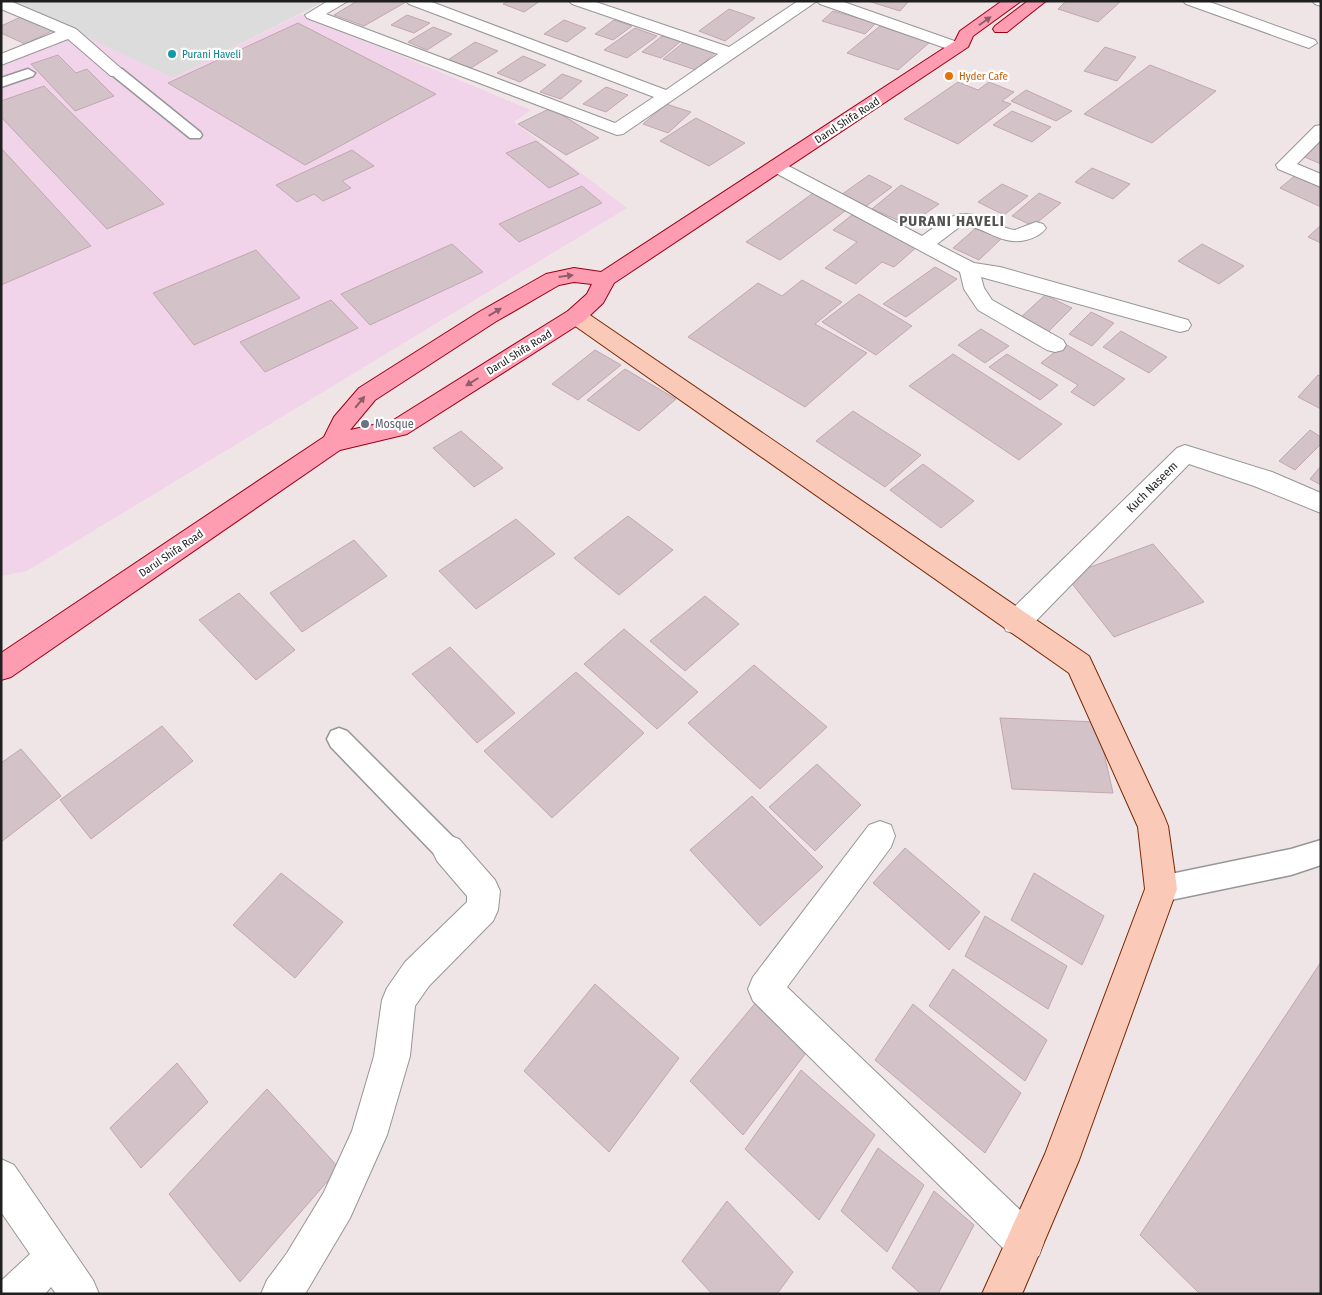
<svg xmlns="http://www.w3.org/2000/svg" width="1322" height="1295" font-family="'Fira Sans Condensed',sans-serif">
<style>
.residential{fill:#dddcdd}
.commercial{fill:#f1d4ea}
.building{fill:#d3c2c8;stroke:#c2a7b0}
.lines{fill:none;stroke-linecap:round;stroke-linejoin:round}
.lane-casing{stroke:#969696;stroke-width:3}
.street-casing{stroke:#969696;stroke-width:2}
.secondary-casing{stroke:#792803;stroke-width:2}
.primary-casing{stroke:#9a0013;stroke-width:2}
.lane{fill:#fff;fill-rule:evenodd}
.street{fill:#fff;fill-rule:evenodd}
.secondary{fill:#fbc9b8;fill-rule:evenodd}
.primary{fill:#fe9cb2;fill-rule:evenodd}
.oneway{fill:#8e5e68}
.culture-dot{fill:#0f9aa8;stroke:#fff;stroke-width:2}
.food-dot{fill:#e8710a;stroke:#fff;stroke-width:2}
.worship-dot{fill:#6b7280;stroke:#fff;stroke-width:2}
.labels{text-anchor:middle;stroke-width:4.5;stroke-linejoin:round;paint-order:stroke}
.far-culture-label{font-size:11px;fill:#0d838f;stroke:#fff;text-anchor:start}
.far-food-label{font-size:11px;fill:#c56008;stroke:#fff;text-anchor:start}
.far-street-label{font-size:11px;fill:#1f1f1f;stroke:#fff}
.worship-label{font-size:12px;fill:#5b616d;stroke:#fff;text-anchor:start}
.street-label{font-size:12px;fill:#1f1f1f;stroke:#fff}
.far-district-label{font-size:15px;font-weight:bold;letter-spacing:1px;fill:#525252;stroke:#fff}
</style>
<rect width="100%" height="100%" fill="#f0e5e6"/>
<!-- residential -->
<path class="residential" d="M 6,1 L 325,1 L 173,78 Z"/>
<!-- commercial -->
<path class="commercial" d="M 301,14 L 531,110 L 514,122 L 627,208 L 27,571 L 1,576 L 1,58 L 70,29 L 173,78 Z"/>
<!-- building -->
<path class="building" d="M 357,1 L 405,1 L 406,2 L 364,26 L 334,15 Z
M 508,1 L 540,1 L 524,12 L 503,4 Z
M 872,1 L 909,1 L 900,11 L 871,2 Z
M 1066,1 L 1121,1 L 1098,22 L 1058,9 Z
M 729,9 L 755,18 L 725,41 L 699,31 Z
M 833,11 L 876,23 L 865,34 L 822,21 Z
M 25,15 L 56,29 L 25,44 L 1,33 L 1,26 Z
M 407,15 L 430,23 L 414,33 L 391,25 Z
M 564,20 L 586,28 L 567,42 L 544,34 Z
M 614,20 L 632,26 L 613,40 L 595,34 Z
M 298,23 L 436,94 L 305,165 L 168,83 Z
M 880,26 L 930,42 L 898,70 L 847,53 Z
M 433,27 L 452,34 L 427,50 L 408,42 Z
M 635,28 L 657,36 L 627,58 L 604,50 Z
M 662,36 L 681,41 L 661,58 L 642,52 Z
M 475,42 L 498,51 L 471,68 L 448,60 Z
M 684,42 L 716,52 L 696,70 L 663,59 Z
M 1105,47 L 1136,57 L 1117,81 L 1084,71 Z
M 58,55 L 76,73 L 87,69 L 114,96 L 75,111 L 31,64 Z
M 523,56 L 546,65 L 520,82 L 497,73 Z
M 1150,65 L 1216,91 L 1152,143 L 1084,114 Z
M 562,74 L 582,81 L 561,99 L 540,92 Z
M 958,82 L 978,90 L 989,82 L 1014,92 L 1002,101 L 1011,104 L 958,144 L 904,119 Z
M 44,86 L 164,204 L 107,229 L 1,117 L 1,101 Z
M 606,87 L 628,95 L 606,112 L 583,104 Z
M 1026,90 L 1072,111 L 1056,121 L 1011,101 Z
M 666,104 L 691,112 L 668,133 L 643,124 Z
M 551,108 L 599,138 L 566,155 L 518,124 Z
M 1012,111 L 1051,127 L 1032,142 L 993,125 Z
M 696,118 L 745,143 L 709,166 L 660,141 Z
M 1321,139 L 1321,164 L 1300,155 Z
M 536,141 L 579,174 L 549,188 L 506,153 Z
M 1,148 L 91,246 L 1,285 Z
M 352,150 L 374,166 L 342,181 L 351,188 L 323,201 L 314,194 L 297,202 L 276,185 Z
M 1092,168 L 1130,184 L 1113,199 L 1075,182 Z
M 1297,174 L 1321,185 L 1321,207 L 1280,188 Z
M 869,175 L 892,187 L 865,207 L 841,195 Z
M 1002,184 L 1028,196 L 1004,215 L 978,202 Z
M 901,185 L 939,204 L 909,225 L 872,209 Z
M 582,186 L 602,203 L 519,242 L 499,224 Z
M 816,191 L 849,208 L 780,260 L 746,242 Z
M 1039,193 L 1061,203 L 1033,226 L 1012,216 Z
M 852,215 L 918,246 L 894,267 L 882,262 L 856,284 L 825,268 L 857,242 L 833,230 Z
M 1320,226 L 1321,226 L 1321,243 L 1308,237 Z
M 977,227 L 1002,238 L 979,260 L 953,248 Z
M 452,244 L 483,272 L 370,325 L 341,294 Z
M 1202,244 L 1244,266 L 1219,284 L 1178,261 Z
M 256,250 L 300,298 L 194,345 L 153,293 Z
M 935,267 L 957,279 L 906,317 L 883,304 Z
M 802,280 L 842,302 L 815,324 L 867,353 L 805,407 L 688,337 L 758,283 L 782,296 Z
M 859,294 L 912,326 L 876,355 L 822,322 Z
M 1045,295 L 1072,308 L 1047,333 L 1019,319 Z
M 331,300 L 358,328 L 265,372 L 240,342 Z
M 1091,312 L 1114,323 L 1092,346 L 1069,334 Z
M 981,329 L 1009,346 L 985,363 L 958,345 Z
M 1121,331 L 1167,357 L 1149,373 L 1103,347 Z
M 1065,344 L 1125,379 L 1094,406 L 1071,392 L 1078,385 L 1041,363 Z
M 595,350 L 621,365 L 578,400 L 552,384 Z
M 953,354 L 1062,424 L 1019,460 L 909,386 Z
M 1007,354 L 1058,385 L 1040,400 L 989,367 Z
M 625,369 L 676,399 L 639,431 L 587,400 Z
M 1318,375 L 1321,376 L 1321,409 L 1298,397 Z
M 853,411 L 921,455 L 885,487 L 816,441 Z
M 1310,430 L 1321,437 L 1321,444 L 1295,470 L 1279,461 Z
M 461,431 L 503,468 L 474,487 L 433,448 Z
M 923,464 L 974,501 L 941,528 L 890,490 Z
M 1321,466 L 1321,485 L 1310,479 Z
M 628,516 L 673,550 L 619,595 L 574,558 Z
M 516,519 L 555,554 L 476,609 L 439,571 Z
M 354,540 L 387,576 L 302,632 L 270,593 Z
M 1153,544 L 1204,602 L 1114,637 L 1066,576 Z
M 239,593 L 295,650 L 256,680 L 199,620 Z
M 705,596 L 739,624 L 685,671 L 650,641 Z
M 624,629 L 698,692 L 657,729 L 584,664 Z
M 450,647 L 515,713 L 477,743 L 412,674 Z
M 754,665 L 827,727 L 760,789 L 688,723 Z
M 576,672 L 644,733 L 552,818 L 484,751 Z
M 1000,718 L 1097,722 L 1113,793 L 1012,789 Z
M 162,726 L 193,761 L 91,839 L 60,800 Z
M 21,749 L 61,796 L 1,842 L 1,763 Z
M 817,764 L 861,805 L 815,851 L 769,807 Z
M 752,796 L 823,867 L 760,926 L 690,850 Z
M 905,848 L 980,912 L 949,950 L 873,883 Z
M 281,873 L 343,922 L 295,978 L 233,925 Z
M 1034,873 L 1104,916 L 1082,965 L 1011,920 Z
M 985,916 L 1067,966 L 1048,1009 L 965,956 Z
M 1321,962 L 1321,1294 L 1200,1294 L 1140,1235 Z
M 953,969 L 1047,1040 L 1025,1081 L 929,1006 Z
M 595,984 L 679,1058 L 609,1152 L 524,1071 Z
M 758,1000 L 809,1049 L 743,1135 L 690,1081 Z
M 913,1004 L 1021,1093 L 985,1153 L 875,1060 Z
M 177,1063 L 208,1102 L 141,1168 L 110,1128 Z
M 801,1070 L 875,1135 L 819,1220 L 745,1149 Z
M 267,1089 L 339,1168 L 240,1282 L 169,1194 Z
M 878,1148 L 924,1185 L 887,1252 L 841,1211 Z
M 934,1191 L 974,1225 L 938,1294 L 921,1294 L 892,1268 Z
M 727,1201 L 793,1272 L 777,1294 L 712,1294 L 682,1261 Z"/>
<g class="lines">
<!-- lane casing -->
<g class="lane-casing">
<path id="lane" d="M 117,68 L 122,69 L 200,132 L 202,135 L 200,138 L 190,138 L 112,75 L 110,72 Z
M 28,69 L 35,73 L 33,76 L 1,87 L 1,78 Z
M 339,728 L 347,731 L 457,841 L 461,850 L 457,859 L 448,862 L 439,859 L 331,747 L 327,739 L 331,731 Z
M 1321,840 L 1321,865 L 1291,875 L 1161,902 L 1152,898 L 1148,889 L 1152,880 L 1161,876 L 1291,849 Z"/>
</g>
<!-- street casing -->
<g class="street-casing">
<path id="street" d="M 1,1 L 10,1 L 76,29 L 125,72 L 123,76 L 111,76 L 68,39 L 1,65 L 1,54 L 56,32 L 1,9 Z
M 328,1 L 348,1 L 326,14 L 615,123 L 654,97 L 409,4 L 406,1 L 429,1 L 666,90 L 718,54 L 572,4 L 569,1 L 593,1 L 729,47 L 798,1 L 817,1 L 623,134 L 617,135 L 307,18 L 305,15 Z
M 817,1 L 841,1 L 963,44 L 965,47 L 957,52 L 951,50 L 820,4 Z
M 1183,1 L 1207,1 L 1315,40 L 1317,43 L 1309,48 L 1303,46 L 1186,4 Z
M 1312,1 L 1321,1 L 1321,6 L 1315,4 Z
M 1321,125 L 1321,140 L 1297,164 L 1321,174 L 1321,187 L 1278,169 L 1276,165 L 1315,126 Z
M 777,160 L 922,236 C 947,218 958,206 989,220 C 998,224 1005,229 1015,230 L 1036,222 L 1043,224 L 1046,228 C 1042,234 1034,238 1026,240 C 1001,246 986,227 962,225 L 937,244 L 974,263 L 1000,267 L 1188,320 L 1191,325 L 1188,330 L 1180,332 L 981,277 L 984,288 L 992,300 L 1063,340 L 1066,345 L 1063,350 L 1055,352 L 1047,350 L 978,310 L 964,289 L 960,272 L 770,170 L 768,166 L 770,162 Z
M 1185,445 L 1272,472 L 1321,493 L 1321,513 L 1254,486 L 1189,464 L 1026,631 L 1016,634 L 1006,631 L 1002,623 L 1006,615 L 1177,448 Z
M 880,821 L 891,825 L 895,836 L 891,847 L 787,987 L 1039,1228 L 1044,1242 L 1039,1256 L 1025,1261 L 1011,1256 L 753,1001 L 748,989 L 753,977 L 869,825 Z
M 448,835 L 459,839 L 495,880 L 500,891 L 498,910 L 493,921 L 429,986 L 415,1006 L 410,1056 L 387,1135 L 350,1218 L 305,1294 L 261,1294 L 267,1280 L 287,1253 L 324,1192 L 352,1131 L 374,1056 L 382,1000 L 387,988 L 405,962 L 467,902 L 467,896 L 437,861 L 432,850 L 437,839 Z
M 1,1159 L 14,1165 L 93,1280 L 99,1294 L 56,1294 L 51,1287 L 45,1294 L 1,1294 L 2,1280 L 30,1254 L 1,1212 Z"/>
</g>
<!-- secondary casing -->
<g class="secondary-casing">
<path id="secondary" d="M 576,309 L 584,311 L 1089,656 L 1164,816 L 1168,826 L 1177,889 L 1079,1160 L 1022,1294 L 982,1294 L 1045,1154 L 1145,889 L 1138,827 L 1069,673 L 568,321 L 565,316 L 568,311 Z"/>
</g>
<!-- primary casing -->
<g class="primary-casing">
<path id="primary" d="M 1002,1 L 1021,1 L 973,36 L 968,47 L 614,283 L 603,303 L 584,321 L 407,434 L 340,450 L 11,677 L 1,680 L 1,653 L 324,437 L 334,417 L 359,388 L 479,312 L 546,274 L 574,268 L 601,272 L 955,41 L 960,31 ZM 574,282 L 592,284 L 587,294 L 568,311 L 392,421 L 350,430 L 375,400 L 495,322 L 559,285 Z
M 1028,1 L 1046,1 L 1007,32 L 995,32 L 993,29 L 995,26 Z"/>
</g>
<!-- lane -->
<use href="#lane" class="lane"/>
<!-- street -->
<use href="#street" class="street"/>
<!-- secondary -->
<use href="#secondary" class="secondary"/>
<!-- primary -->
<use href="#primary" class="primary"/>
</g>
<!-- one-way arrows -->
<defs><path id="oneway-solid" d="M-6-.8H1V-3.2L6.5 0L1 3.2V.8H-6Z" transform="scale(1.25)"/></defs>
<g class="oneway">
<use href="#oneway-solid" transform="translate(985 21) rotate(-35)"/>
<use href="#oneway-solid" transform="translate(566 276) rotate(-7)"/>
<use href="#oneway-solid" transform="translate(495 312) rotate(-31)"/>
<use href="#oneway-solid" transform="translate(472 382) rotate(148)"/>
<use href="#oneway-solid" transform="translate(360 402) rotate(-50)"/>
</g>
<!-- markers -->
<circle class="culture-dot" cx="172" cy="54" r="5"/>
<circle class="food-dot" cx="949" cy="76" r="5"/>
<circle class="worship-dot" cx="365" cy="424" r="5"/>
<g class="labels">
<!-- far-culture labels -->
<g class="far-culture-label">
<text x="182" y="58">Purani Haveli</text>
</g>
<!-- far-food labels -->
<g class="far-food-label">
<text x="959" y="80">Hyder Cafe</text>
</g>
<!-- far-street labels -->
<g class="far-street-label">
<text transform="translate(847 120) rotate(-33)" y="4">Darul Shifa Road</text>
<text transform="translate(519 352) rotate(-32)" y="4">Darul Shifa Road</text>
<text transform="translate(171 553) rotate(-34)" y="4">Darul Shifa Road</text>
</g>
<!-- worship labels -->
<g class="worship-label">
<text x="375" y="428">Mosque</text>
</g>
<!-- street labels -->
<g class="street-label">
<text transform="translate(1152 487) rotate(-45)" y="4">Kuch Naseem</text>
</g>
<!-- far-district labels -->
<g class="far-district-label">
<text x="952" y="226">PURANI HAVELI</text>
</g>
</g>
<!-- border -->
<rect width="1322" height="1295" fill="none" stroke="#1f1f1f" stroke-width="5"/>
</svg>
